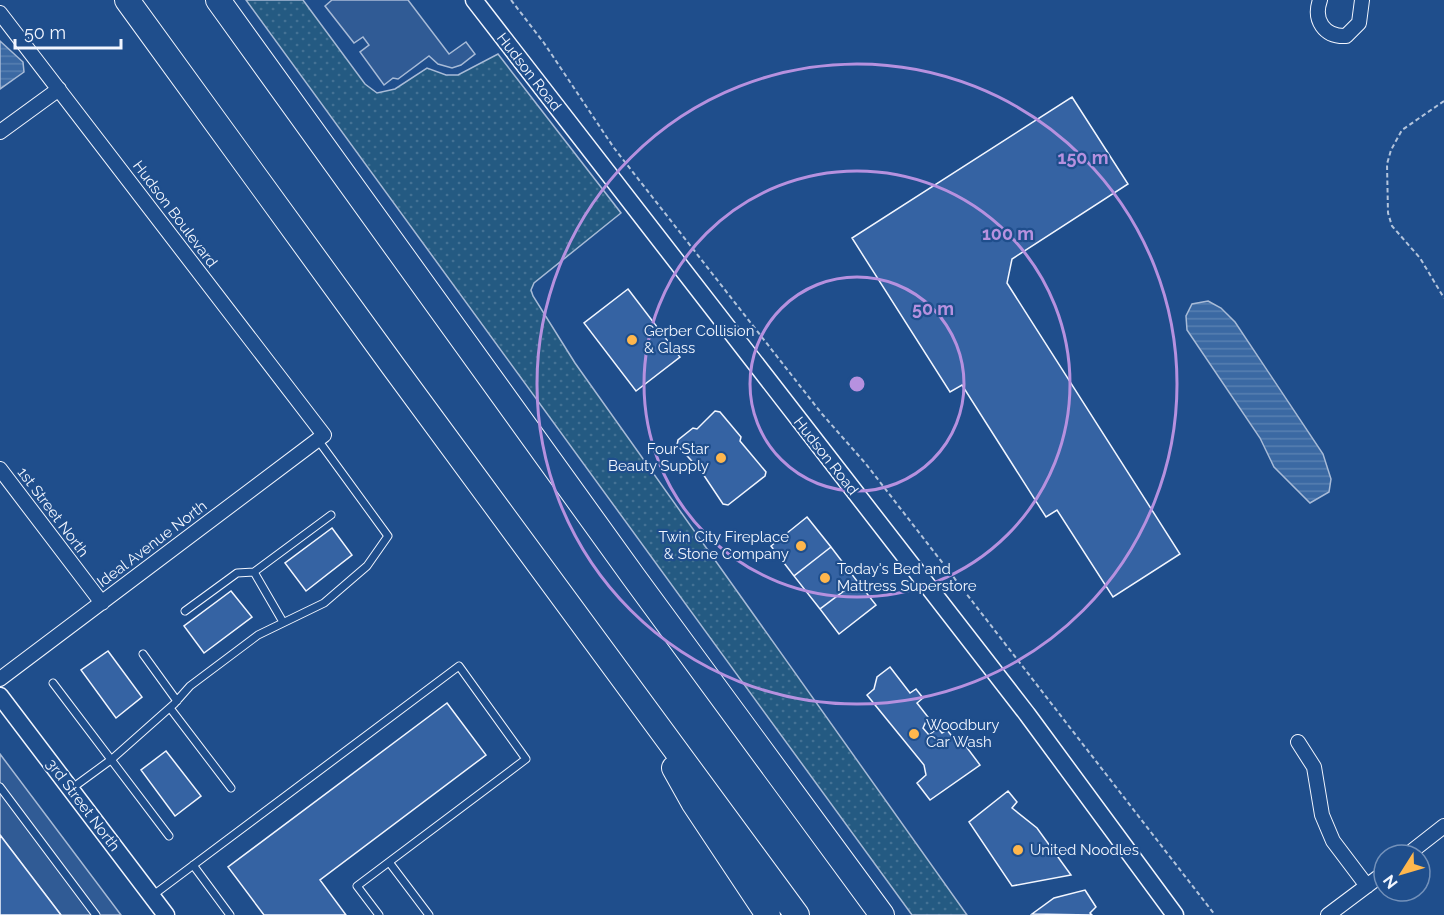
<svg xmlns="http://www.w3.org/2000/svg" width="1444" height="915" font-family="Raleway,sans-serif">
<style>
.grass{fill:url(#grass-dots);stroke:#a8bbd7;stroke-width:1.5}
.parking{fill:#305b95;stroke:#a8bbd7;stroke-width:1.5}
.water{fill:url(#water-rules);stroke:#a8bbd7;stroke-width:1.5}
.building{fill:#3563a3;stroke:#f2f6ff;stroke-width:1.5}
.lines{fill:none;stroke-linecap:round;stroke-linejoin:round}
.service-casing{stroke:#f2f6ff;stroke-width:9}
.minor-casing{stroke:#f2f6ff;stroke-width:16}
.tertiary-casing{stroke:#f2f6ff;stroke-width:19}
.motorway-casing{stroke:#f2f6ff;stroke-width:26}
.path{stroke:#b3c4dc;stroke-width:2;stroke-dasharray:4.5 3;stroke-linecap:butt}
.service{stroke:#1f4e8c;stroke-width:7}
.minor{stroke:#1f4e8c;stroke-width:14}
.tertiary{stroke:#1f4e8c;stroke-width:16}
.motorway{stroke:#1f4e8c;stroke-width:24}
.ring{fill:none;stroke:#b691df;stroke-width:3}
.poi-dot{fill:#ffb74d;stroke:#1f4e8c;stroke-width:2}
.labels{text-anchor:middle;stroke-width:4.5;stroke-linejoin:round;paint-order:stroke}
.street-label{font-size:15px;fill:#f2f6ff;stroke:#1f4e8c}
.poi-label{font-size:15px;fill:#f2f6ff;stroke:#1f4e8c;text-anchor:start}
.centre{fill:#b691df;stroke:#1f4e8c;stroke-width:3}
.ring-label{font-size:18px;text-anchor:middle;font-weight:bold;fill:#b691df;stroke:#1f4e8c;stroke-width:4.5;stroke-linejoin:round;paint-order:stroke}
</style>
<defs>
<pattern id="grass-dots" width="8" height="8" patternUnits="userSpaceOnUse" patternTransform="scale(1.5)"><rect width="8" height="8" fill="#245a82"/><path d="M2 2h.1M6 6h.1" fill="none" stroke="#447295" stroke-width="1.8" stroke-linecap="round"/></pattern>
<pattern id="water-rules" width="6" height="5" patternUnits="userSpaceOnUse" patternTransform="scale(1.5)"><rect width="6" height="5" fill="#3b69a3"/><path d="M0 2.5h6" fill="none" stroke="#587fb1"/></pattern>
</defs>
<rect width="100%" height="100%" fill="#1f4e8c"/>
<!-- grass -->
<path class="grass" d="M 246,0 L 303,0 L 365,84 L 377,93 L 395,89 L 427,68 L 446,75 L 458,75 L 498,54 L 621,213 L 534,283 L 531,290 L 533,296 L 575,363 L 967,915 L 912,915 Z"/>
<!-- parking -->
<path class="parking" d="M 332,0 L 408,0 L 449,54 L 466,42 L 475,54 L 461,65 L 452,68 L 438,64 L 429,56 L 398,79 L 393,78 L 384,85 L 360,52 L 369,45 L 363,37 L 354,43 L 325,6 Z
M 0,754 L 121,915 L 61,915 L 0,835 Z"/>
<!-- water -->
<path class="water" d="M 0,41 L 23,62 L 24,72 L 0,89 Z
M 1208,301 L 1221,308 L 1235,322 L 1323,454 L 1331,479 L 1329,492 L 1310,503 L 1274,467 L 1260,438 L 1187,330 L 1186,316 L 1192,304 Z"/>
<!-- building -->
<path class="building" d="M 1072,97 L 1128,184 L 1012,259 L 1007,283 L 1180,554 L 1113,597 L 1057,510 L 1046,517 L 962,385 L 950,392 L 852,238 Z
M 628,289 L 680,357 L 636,391 L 584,323 Z
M 715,411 L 720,412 L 741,437 L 740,441 L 766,472 L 765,476 L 728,505 L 723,504 L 701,471 L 677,445 L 678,440 L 693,428 L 697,429 Z
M 807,517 L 831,547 L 794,576 L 771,546 Z
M 332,528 L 352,555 L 306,591 L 285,563 Z
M 831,547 L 857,581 L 820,609 L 794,576 Z
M 857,581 L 876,605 L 839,634 L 820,609 Z
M 231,591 L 252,617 L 204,653 L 184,626 Z
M 108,651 L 142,697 L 116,718 L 81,670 Z
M 890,667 L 910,693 L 916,689 L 923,698 L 917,703 L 928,717 L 923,728 L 929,735 L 938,728 L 942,733 L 947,730 L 958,744 L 965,745 L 980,765 L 930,800 L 917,783 L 926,775 L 924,765 L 867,695 L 874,689 L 877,677 Z
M 447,703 L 486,755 L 320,880 L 346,915 L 264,915 L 228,867 Z
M 166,751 L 201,796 L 175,816 L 141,770 Z
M 1008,791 L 1017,802 L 1012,808 L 1037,828 L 1071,875 L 1012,886 L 969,822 Z
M 0,835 L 61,915 L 0,915 Z
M 1085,890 L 1096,907 L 1090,913 L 1092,915 L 1032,914 L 1054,898 Z"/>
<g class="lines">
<!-- service casing -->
<g class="service-casing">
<path id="service" d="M 185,611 L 237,573 L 254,572
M 283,622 L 254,572 L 331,515
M 143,654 L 177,701
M 53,683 L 169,836
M 170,708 L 231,788
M 0,787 L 96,915
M 71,789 L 112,759 L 174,704 L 190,686 L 258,635 L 324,603 L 367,566 L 388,536 L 318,440
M 389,862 L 429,915
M 193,865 L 230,915
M 152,896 L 459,666 L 526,759 L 357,886 L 379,915"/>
</g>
<!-- minor casing -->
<g class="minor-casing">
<path id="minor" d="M 1320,0 C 1313,20 1324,37 1346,36 L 1359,23 L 1362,0
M 0,13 L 324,435 L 0,679
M 0,132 L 59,89
M 0,469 L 102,603
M 1298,742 L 1314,767 L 1322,815 L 1333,841 L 1367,886
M 1407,855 L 1444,826
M 1328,915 L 1384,873"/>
</g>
<!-- tertiary casing -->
<g class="tertiary-casing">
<path id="tertiary" d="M 474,0 L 1027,714 L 1175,915
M 0,696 L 166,915"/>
</g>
<!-- motorway casing -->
<g class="motorway-casing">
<path id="motorway" d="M 127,0 L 393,366 L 797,915
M 218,0 L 633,576 L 882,915
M 674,768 L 693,802 L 768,915"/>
</g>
<!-- path -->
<path class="path" d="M 511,0 L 544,43 L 614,148 L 822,414 L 866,464 L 1215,915
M 1444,101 L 1402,130 L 1391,150 L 1387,164 L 1388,213 L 1392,226 L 1420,258 L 1444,298"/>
<!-- service -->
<use href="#service" class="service"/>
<!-- minor -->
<use href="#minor" class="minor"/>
<!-- tertiary -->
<use href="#tertiary" class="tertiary"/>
<!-- motorway -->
<use href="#motorway" class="motorway"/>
</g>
<!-- distance rings -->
<g class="ring">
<circle cx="857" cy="384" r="107"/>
<circle cx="857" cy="384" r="213"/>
<circle cx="857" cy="384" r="320"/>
</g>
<!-- markers -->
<g class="poi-dot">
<circle cx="632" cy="340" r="6"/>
<circle cx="721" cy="458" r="6"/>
<circle cx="801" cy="546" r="6"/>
<circle cx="825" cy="578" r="6"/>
<circle cx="914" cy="734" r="6"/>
<circle cx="1018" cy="850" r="6"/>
</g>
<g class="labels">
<!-- street labels -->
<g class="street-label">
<text transform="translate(529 72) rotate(52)" y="5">Hudson Road</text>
<text transform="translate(175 214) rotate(53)" y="5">Hudson Boulevard</text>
<text transform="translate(826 456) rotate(52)" y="5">Hudson Road</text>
<text transform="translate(53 512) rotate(53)" y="5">1st Street North</text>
<text transform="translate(152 544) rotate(-37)" y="5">Ideal Avenue North</text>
<text transform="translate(83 805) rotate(53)" y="5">3rd Street North</text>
</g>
<!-- poi labels -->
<g class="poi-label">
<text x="644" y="336">Gerber Collision<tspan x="644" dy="17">&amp; Glass</tspan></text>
<text x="709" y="454" text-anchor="end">Four Star<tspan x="709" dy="17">Beauty Supply</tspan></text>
<text x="789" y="542" text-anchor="end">Twin City Fireplace<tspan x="789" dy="17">&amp; Stone Company</tspan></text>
<text x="837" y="574">Today's Bed and<tspan x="837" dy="17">Mattress Superstore</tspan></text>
<text x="926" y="730">Woodbury<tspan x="926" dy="17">Car Wash</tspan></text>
<text x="1030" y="855">United Noodles</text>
</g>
</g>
<circle cx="857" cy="384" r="9" class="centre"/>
<g class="ring-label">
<text x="1083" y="164">150 m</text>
<text x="1008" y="240">100 m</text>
<text x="933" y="315">50 m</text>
</g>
<!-- north arrow -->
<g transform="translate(1402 873) rotate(233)"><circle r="28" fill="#1f4e8c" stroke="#7391ba" stroke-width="1.5"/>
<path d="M0-4.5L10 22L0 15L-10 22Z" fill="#ffb74d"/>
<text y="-9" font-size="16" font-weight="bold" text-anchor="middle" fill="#f2f6ff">N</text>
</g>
<!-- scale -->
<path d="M15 39v9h106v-9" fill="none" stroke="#f2f6ff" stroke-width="3"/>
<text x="24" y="39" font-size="18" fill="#f2f6ff" stroke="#1f4e8c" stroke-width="4.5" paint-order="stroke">50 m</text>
</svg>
